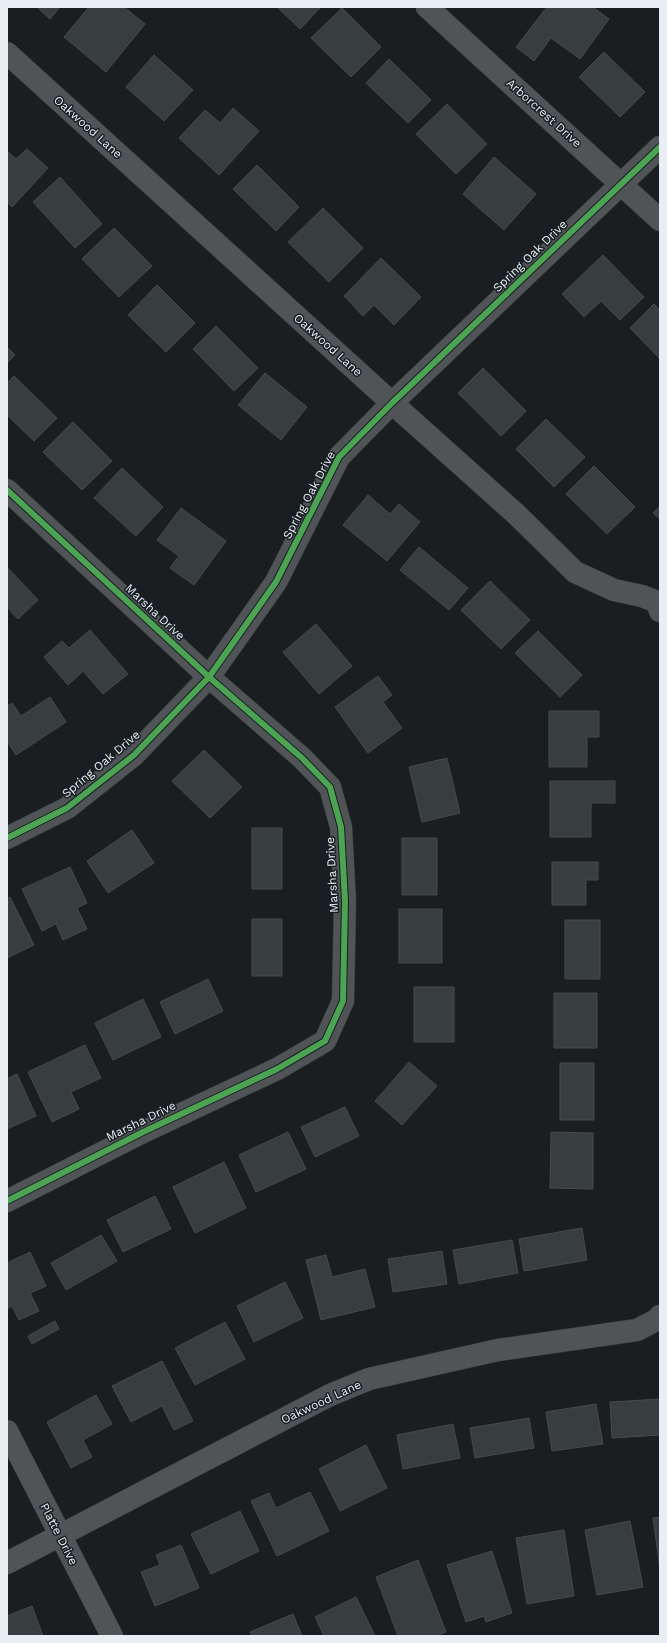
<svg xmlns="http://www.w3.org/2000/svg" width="667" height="1643" font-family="'Work Sans',sans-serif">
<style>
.building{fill:#383d3f;stroke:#464a4c}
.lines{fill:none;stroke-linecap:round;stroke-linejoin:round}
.minor-casing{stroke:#363a3c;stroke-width:23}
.tertiary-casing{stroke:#363a3c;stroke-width:23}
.minor{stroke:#505457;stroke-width:22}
.tertiary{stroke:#505457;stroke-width:22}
.cycleway-casing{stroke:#171f24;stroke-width:8}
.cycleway{stroke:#4ca352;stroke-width:6}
.labels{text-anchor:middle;stroke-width:3;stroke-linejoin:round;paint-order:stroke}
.street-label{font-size:12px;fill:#e8eef1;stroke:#171f24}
</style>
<rect width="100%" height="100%" fill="#1a1e21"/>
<!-- building -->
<path class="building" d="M 37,7 L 60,7 L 50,19 Z
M 89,7 L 124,7 L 145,24 L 106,72 L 64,37 Z
M 277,7 L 321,7 L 300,29 Z
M 547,7 L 593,7 L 609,19 L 580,59 L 551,38 L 534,61 L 516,47 Z
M 342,8 L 381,47 L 351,77 L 311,38 Z
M 604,52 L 645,92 L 620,117 L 579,77 Z
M 154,55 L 193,90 L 164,121 L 126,87 Z
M 389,59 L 431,100 L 408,123 L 366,83 Z
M 447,104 L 487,144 L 456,174 L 416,134 Z
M 233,108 L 259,131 L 219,175 L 179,138 L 205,110 L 220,123 Z
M 27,149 L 48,168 L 12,207 L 7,202 L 7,151 L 16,159 Z
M 494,157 L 536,194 L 504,230 L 463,194 Z
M 257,165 L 299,207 L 276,231 L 233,189 Z
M 60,177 L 102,224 L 75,248 L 33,202 Z
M 323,208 L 363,248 L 329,282 L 288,242 Z
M 114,228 L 152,266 L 119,297 L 82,259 Z
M 603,255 L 644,297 L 620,320 L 601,301 L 584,317 L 562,294 Z
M 381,258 L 421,297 L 394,325 L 374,305 L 363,316 L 344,296 Z
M 157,285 L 195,323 L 166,352 L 128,315 Z
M 654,304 L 660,310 L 660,359 L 630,328 Z
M 216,326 L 258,368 L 234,391 L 193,349 Z
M 7,347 L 15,355 L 7,363 Z
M 483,368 L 526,411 L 501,436 L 458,393 Z
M 265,373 L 307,407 L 281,440 L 238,405 Z
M 14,376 L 57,418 L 34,441 L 7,415 L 7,383 Z
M 546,419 L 585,457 L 554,487 L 516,449 Z
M 73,422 L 112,461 L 82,490 L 43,452 Z
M 594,466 L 635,507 L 607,534 L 566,494 Z
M 122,468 L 163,507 L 136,536 L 94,498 Z
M 368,495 L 390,514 L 399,504 L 420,522 L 387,561 L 343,525 Z
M 660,506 L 660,519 L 653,513 Z
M 181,508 L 226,541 L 194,585 L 170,568 L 179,556 L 157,540 Z
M 419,547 L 468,588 L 449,610 L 400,570 Z
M 7,567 L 38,600 L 18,619 L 7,607 Z
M 490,581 L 530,620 L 501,649 L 461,610 Z
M 316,624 L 352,666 L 319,694 L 283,652 Z
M 90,630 L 128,674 L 103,694 L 83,671 L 68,685 L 44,657 L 62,641 L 69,648 Z
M 538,631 L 582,675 L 560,697 L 515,653 Z
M 378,676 L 392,695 L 383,702 L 402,728 L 368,753 L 335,707 Z
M 50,697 L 66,722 L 16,755 L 7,741 L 7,706 L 12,703 L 21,716 Z
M 549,711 L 599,711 L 599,737 L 587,737 L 587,767 L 549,767 Z
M 204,750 L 242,787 L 210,818 L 172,781 Z
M 447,758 L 460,813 L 422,822 L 409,767 Z
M 550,781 L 615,781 L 615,803 L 591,803 L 591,837 L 550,837 Z
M 252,828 L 282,828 L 282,889 L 252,889 Z
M 132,830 L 154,863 L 108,893 L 87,861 Z
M 402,838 L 437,838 L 437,895 L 402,895 Z
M 552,862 L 598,862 L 598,880 L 586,880 L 586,905 L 552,905 Z
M 70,867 L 87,903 L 77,908 L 87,929 L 63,940 L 56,924 L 42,931 L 22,889 Z
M 10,897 L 34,945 L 7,958 L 7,899 Z
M 399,909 L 442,909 L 442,963 L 399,963 Z
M 252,919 L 282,919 L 282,976 L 252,976 Z
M 565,920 L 600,920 L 600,979 L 565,979 Z
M 208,979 L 223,1011 L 175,1034 L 160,1002 Z
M 414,987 L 454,987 L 454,1042 L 414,1042 Z
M 554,993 L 597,993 L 597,1048 L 554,1048 Z
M 143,999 L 161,1037 L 113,1060 L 95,1023 Z
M 85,1045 L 101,1078 L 71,1092 L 79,1109 L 52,1122 L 28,1072 Z
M 409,1062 L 437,1086 L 402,1125 L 375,1101 Z
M 560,1063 L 594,1063 L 594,1120 L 560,1120 Z
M 17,1074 L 36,1116 L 7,1129 L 7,1079 Z
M 345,1107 L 359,1136 L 315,1157 L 301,1127 Z
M 288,1132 L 306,1169 L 256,1192 L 239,1155 Z
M 551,1132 L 593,1133 L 593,1189 L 550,1188 Z
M 224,1162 L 246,1208 L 195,1233 L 173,1187 Z
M 155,1196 L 171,1229 L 123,1252 L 107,1220 Z
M 582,1228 L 587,1260 L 524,1271 L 519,1239 Z
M 101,1235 L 117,1261 L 66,1290 L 51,1263 Z
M 512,1240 L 518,1273 L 459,1284 L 453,1250 Z
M 442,1251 L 447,1284 L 393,1292 L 388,1259 Z
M 30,1252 L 46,1286 L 30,1293 L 39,1311 L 19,1320 L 12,1306 L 7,1309 L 7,1263 Z
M 326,1255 L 332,1277 L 365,1269 L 375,1307 L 321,1320 L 306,1260 Z
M 285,1282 L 303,1318 L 254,1342 L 237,1306 Z
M 55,1321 L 59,1329 L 32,1344 L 28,1336 Z
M 225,1322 L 245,1359 L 195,1385 L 175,1348 Z
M 162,1361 L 193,1421 L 174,1430 L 162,1406 L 131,1422 L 112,1386 Z
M 96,1395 L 112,1424 L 83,1440 L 92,1457 L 71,1468 L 47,1422 Z
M 660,1399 L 660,1435 L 612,1438 L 610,1402 Z
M 596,1404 L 603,1444 L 552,1451 L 546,1412 Z
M 529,1418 L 534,1448 L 475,1458 L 470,1428 Z
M 453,1424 L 460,1458 L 403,1469 L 397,1435 Z
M 366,1445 L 387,1488 L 340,1511 L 319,1469 Z
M 310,1492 L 329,1531 L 277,1556 L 251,1501 L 269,1493 L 276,1508 Z
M 240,1511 L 259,1551 L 211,1574 L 191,1534 Z
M 660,1517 L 660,1569 L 653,1518 Z
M 630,1521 L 643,1587 L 597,1595 L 585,1530 Z
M 564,1530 L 574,1596 L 527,1604 L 516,1538 Z
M 181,1545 L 199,1588 L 155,1606 L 141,1572 L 160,1565 L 156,1555 Z
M 492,1551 L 512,1613 L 486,1622 L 484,1616 L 466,1622 L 447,1565 Z
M 418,1560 L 446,1632 L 436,1636 L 398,1636 L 376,1577 Z
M 356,1597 L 375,1636 L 324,1636 L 315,1617 Z
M 32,1606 L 43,1636 L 7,1636 L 7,1616 Z
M 293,1614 L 302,1636 L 252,1636 L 250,1632 Z"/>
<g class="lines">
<!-- minor casing -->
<g class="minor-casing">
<path id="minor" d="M 427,7 L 660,220
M 7,53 L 392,403 L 516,514 L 575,572 L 614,590 L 642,596 L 657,602 L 660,611
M 7,490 L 209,677 L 302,758 L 330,787 L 341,827 L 345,901 L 343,1001 L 325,1041 L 277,1069 L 143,1132 L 7,1201
M 7,1431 L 112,1636
M 7,1563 L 330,1395 L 369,1379 L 498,1350 L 637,1330 L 660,1318 L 660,1316"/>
</g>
<!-- tertiary casing -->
<g class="tertiary-casing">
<path id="tertiary" d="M 7,838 L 67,808 L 134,755 L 209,677 L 276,582 L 339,457 L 392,403 L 660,147"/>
</g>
<!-- minor -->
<use href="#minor" class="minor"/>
<!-- tertiary -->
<use href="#tertiary" class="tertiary"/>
<!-- cycleway casing -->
<g class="cycleway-casing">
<path id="cycleway" d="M 7,490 L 209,677 L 302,758 L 330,787 L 341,827 L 345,901 L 343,1001 L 325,1041 L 277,1069 L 143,1132 L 7,1201
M 7,838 L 67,808 L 134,755 L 209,677 L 276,582 L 339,457 L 392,403 L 660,147"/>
</g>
<!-- cycleway -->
<use href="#cycleway" class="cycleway"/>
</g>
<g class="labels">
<!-- street labels -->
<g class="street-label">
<text transform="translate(544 113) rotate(42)" y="4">Arborcrest Drive</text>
<text transform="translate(88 127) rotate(42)" y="4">Oakwood Lane</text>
<text transform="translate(530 256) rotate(-44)" y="4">Spring Oak Drive</text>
<text transform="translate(328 345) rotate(42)" y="4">Oakwood Lane</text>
<text transform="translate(309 495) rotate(-62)" y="4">Spring Oak Drive</text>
<text transform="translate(155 612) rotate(43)" y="4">Marsha Drive</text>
<text transform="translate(101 764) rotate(-40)" y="4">Spring Oak Drive</text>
<text transform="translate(332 875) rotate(-93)" y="4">Marsha Drive</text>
<text transform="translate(141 1121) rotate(-26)" y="4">Marsha Drive</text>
<text transform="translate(321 1402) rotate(-25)" y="4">Oakwood Lane</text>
<text transform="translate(59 1534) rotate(63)" y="4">Platte Drive</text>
</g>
</g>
<!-- border -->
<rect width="667" height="1643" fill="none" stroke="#e8eef1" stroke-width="16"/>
</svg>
